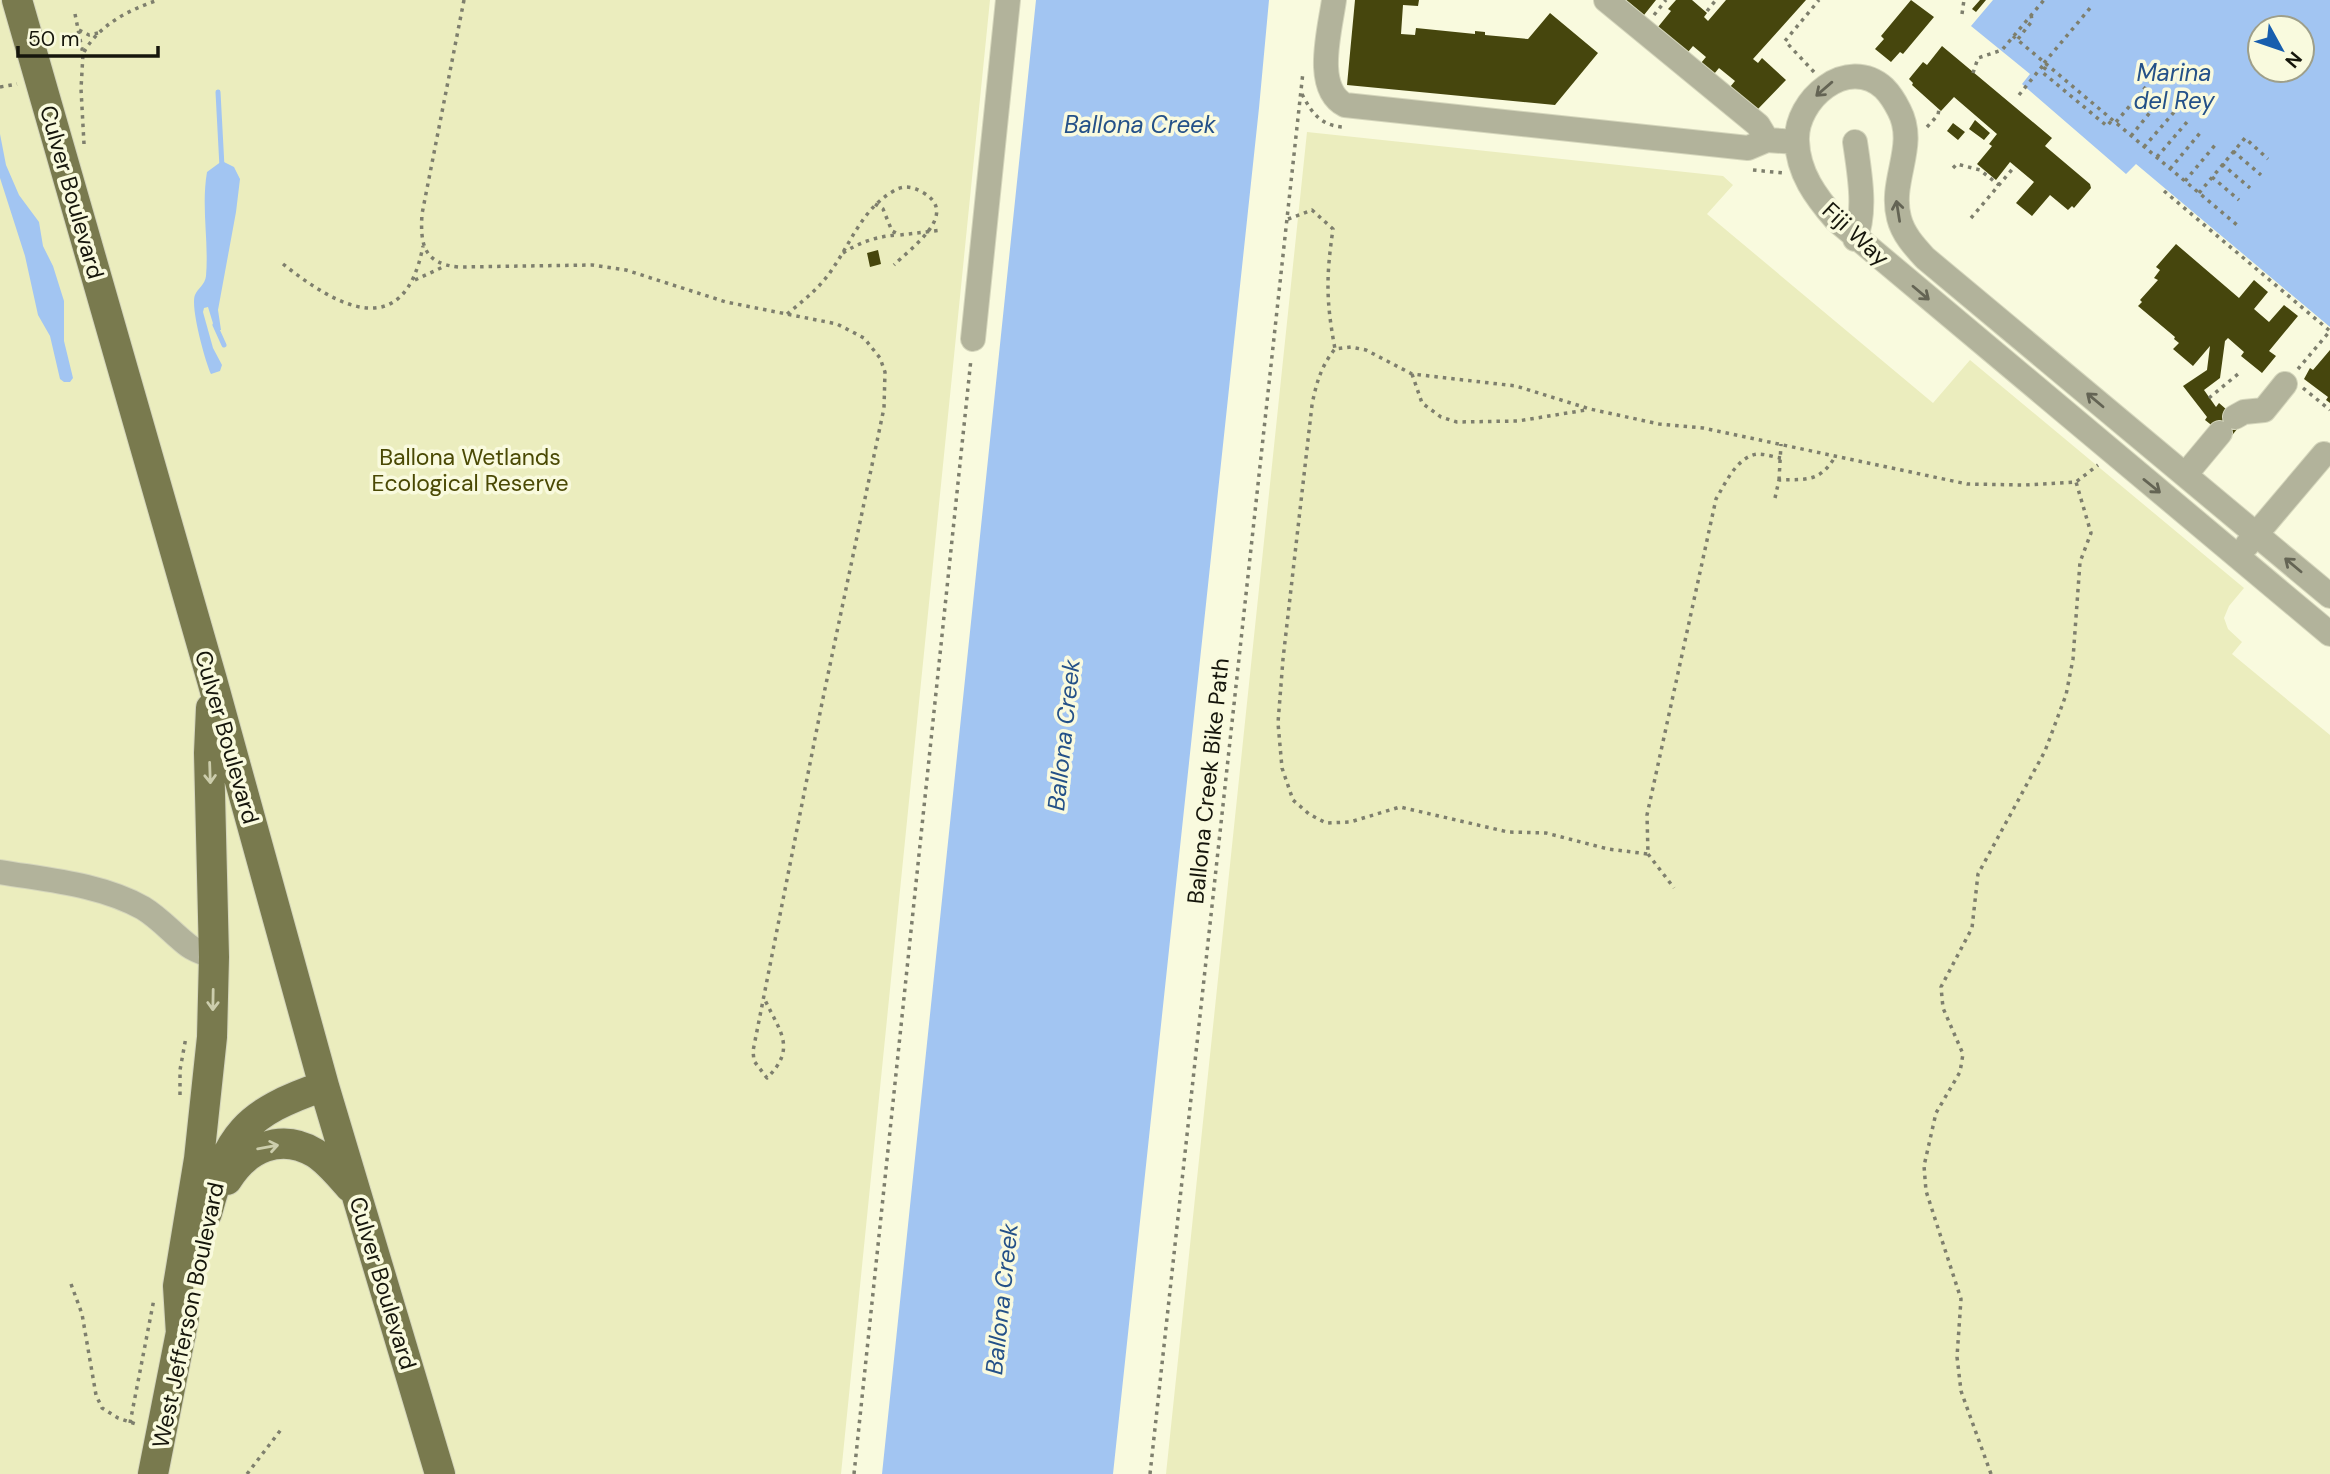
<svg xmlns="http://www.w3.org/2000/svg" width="2330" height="1474" font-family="'DM Sans',sans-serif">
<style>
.green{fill:#ebedbe}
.water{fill:#a2c5f2;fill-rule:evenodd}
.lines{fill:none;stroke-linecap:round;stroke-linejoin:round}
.stream{stroke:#a2c5f2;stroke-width:5}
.building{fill:#46460d}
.minor-casing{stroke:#d5d6bc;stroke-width:26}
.major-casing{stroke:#d5d6bc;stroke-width:32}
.path{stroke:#7e7f6d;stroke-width:3.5;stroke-dasharray:3.5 5;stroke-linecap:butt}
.minor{stroke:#b2b39b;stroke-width:24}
.major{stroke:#797a4e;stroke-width:30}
.oneway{stroke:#646454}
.oneway2{stroke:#cccdac}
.labels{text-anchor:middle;stroke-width:7;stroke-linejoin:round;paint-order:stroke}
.street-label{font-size:23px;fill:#16160c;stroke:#f9fade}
.park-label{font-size:23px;fill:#4a4904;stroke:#f9fade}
.water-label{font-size:24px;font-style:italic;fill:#245188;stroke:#f9fade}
</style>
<rect width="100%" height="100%" fill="#f9fade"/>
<!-- green -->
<path class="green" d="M 0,0 L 990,0 L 841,1474 L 0,1474 Z
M 1307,132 L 1723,176 L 1733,185 L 1707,214 L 1933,403 L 1970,360 L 2244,588 L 2229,606 L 2224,618 L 2228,629 L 2242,642 L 2232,654 L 2330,735 L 2330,1474 L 1166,1474 Z"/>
<!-- water -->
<path class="water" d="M 1036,0 L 1269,0 L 1259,108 L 1113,1474 L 882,1474 Z
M 1993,0 L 2330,0 L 2330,327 L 2136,164 L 2126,174 L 2022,84 L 2030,74 L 1971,26 ZM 2260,28 L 2302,28 L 2302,70 L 2260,70 Z
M 0,134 L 6,165 L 19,195 L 39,222 L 43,246 L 53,266 L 64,301 L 64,341 L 73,378 L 70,382 L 64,382 L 60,379 L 50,336 L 38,315 L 25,256 L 0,178 Z
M 222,161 L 234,167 L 240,179 L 236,212 L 218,310 L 221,330 L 215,330 L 208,307 L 204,308 L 203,312 L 213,348 L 222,365 L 220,371 L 211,374 C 205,361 190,306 195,295 C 198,288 205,285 206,276 C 209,242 201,207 207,172 Z"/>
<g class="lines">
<!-- stream -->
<path class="stream" d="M 218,92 L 222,167
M 215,325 L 224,345"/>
</g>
<!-- building -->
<path class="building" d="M 1355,0 L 1419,0 L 1418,6 L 1403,5 L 1401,34 L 1415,35 L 1416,28 L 1475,34 L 1475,31 L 1485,32 L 1485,35 L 1528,39 L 1550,13 L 1598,53 L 1555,105 L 1347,85 Z
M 1626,0 L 1656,0 L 1644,15 Z
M 1676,0 L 1692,0 L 1707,13 L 1704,17 L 1708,21 L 1726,0 L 1806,0 L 1753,59 L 1758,63 L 1762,58 L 1786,80 L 1757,110 L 1730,87 L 1735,81 L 1719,68 L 1709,80 L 1696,69 L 1706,57 L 1693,46 L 1688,52 L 1658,27 L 1671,11 L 1668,9 Z
M 1911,0 L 1934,17 L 1903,54 L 1900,52 L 1891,62 L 1875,49 L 1884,39 L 1881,36 Z
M 1980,0 L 1986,0 L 1976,12 L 1972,9 Z
M 1942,46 L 2052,138 L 2045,146 L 2090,184 L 2091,188 L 2074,208 L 2072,206 L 2068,210 L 2050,195 L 2032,216 L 2016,203 L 2034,182 L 2010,162 L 1996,180 L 1977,164 L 1992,146 L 1989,144 L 1997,134 L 1954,97 L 1941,111 L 1912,85 L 1913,83 L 1909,79 L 1913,74 L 1923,62 L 1927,65 Z
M 1975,120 L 1990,133 L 1984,140 L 1969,129 Z
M 1953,123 L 1965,132 L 1958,140 L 1947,131 Z
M 2176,244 L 2239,298 L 2254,280 L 2268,292 L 2254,309 L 2269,322 L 2284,305 L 2298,316 L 2269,351 L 2276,356 L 2262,373 L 2241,356 L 2244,352 L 2228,338 L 2225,341 L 2220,378 L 2204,390 L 2216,407 L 2219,403 L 2242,423 L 2229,439 L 2205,420 L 2207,417 L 2183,386 L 2207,370 L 2210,346 L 2193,366 L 2173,349 L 2179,343 L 2174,339 L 2175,337 L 2138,306 L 2142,302 L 2140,300 L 2158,280 L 2154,278 L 2160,270 L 2156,267 Z
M 878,250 L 881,264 L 870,267 L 867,253 Z
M 2330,350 L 2330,403 L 2326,400 L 2328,397 L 2304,379 L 2310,368 L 2313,370 Z"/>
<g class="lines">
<!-- minor casing -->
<g class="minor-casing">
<path id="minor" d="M 1334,0 C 1330,30 1313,88 1345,105 L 1748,148 L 1767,140 L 1797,142
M 1606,0 L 1758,125 L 1767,140
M 1855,142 C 1859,170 1867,212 1855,239
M 973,339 L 1008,0
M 2235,417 L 2244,412 L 2264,410 L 2285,384
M 2185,475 L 2220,433
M 2247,545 L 2324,454
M 2330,596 L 1925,258 C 1914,246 1903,234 1899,218 C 1889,180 1918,146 1899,110 C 1895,102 1890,94 1884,88 C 1847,55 1795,100 1797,141 C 1798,173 1816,197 1836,220 L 2330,634
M 0,872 C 47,880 100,884 143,908 C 161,919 173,934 189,946 C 196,951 206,954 214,957"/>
</g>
<!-- major casing -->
<g class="major-casing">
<path id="major" d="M 17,0 L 212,680 L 324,1086 L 440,1474
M 227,1180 C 246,1149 280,1132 315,1153 C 328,1161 339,1175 350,1187
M 207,1213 C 228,1134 245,1113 324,1086
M 181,1334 L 178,1286 L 199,1159 L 212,1037 L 214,957 L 209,753 L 211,708
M 153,1474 L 184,1317"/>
</g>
<!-- path -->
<path class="path" d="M 464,0 L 422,214 C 420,245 424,264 459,267 L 592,265 L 626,270 L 726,302 L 837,324 L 864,338 L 880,358 L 885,372 L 884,408 L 822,703 L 753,1051 L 754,1061 L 767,1078 C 797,1048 780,1032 765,1000
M 1707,11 L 1716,0
M 75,14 L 83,54 L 81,89 L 84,144
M 1962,14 L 1964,0
M 1654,15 L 1666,0
M 79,30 L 89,35 L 98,33
M 2013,36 L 2237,225
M 2018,39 L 2032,21 L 2031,14
M 84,52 C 100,24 129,10 158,0
M 2044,63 L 2091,7
M 2046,67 L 2042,72 L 2107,126 L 2112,120
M 1814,72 L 1785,41 L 1819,0
M 1973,73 L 1978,58 L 2002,50 L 2044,0
M 0,87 L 17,84
M 1302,94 C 1311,112 1320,125 1342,127
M 2019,95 L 2044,64
M 2116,122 L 2162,68
M 1927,127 L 1938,115 L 1939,109
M 2131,136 L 2160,100
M 2144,147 L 2175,111
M 2233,151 L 2261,175
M 2157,157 L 2187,122
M 2222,164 L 2250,188
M 1953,168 L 1957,164 L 1980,170 L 1999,185
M 2170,169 L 2200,133
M 1753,170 L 1784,173
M 2212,177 L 2239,200
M 2185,181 L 2216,144
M 2164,191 L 2330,331 L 2298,369
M 2199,193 L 2245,138 L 2268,159
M 875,204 L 883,209 L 892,231 L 900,235 L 942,230
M 1971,218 L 2015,166
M 1288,219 L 1312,210 L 1333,229 C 1326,277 1326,301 1335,349
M 843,253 C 860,242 878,236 898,235
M 283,264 C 337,307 404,344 423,246
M 415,280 L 445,266
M 787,314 C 804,300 821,287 833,268 C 851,242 863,209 892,192 C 902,185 912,186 922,192 C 961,213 912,247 894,265
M 1412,374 L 1422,403 L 1441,417 L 1457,422 L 1518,421 L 1586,410
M 2303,388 L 2330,410
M 2209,398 L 2238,374
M 1781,458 C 1774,457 1765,454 1758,454 C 1737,456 1725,484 1716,499 L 1647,815 L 1648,854 L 1608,849 L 1546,833 L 1508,832 L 1400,807 L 1350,822 L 1326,823 L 1309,814 L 1293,800 L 1282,768 L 1278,723 L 1283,659 L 1312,405 C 1316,384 1321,366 1335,349 L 1351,347 L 1366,350 L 1412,374 L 1516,386 L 1590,409 L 1659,424 L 1703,428 L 1967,484 L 2024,485 L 2076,482 L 2098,465
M 1779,480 L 1781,444
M 1775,498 L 1779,480 C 1806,479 1819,483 1835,457
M 1648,854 L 1674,888
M 180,1095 L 180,1070 L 186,1037
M 71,1284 L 82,1314 L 96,1395 L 102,1408 L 118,1418 L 139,1425
M 130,1423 L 154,1299
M 247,1474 L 283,1427
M 854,1474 L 971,359
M 1150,1474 L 1303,72
M 1991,1474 L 1961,1391 L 1957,1357 L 1961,1299 L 1926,1191 L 1924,1166 L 1936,1113 L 1960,1072 L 1963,1054 L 1943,1008 L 1941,987 L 1972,928 L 1978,874 L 2045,751 L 2066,695 L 2073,659 L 2080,562 L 2091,533 L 2076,482"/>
<!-- minor -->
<use href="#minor" class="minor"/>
<!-- major -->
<use href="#major" class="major"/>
</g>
<!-- one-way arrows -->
<defs><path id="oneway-shaft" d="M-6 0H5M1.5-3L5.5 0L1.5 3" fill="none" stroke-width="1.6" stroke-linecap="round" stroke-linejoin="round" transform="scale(1.75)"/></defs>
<g class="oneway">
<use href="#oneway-shaft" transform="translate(1824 89) rotate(139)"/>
<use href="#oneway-shaft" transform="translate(1898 211) rotate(-99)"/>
<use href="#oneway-shaft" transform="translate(1921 293) rotate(40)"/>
<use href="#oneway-shaft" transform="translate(2095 400) rotate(-140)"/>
<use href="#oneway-shaft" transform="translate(2152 486) rotate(39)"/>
<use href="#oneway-shaft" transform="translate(2293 565) rotate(-140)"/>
</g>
<g class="oneway2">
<use href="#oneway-shaft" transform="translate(210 773) rotate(88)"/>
<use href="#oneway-shaft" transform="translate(213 1000) rotate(91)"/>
<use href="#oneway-shaft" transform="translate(268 1147) rotate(-10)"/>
</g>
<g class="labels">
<!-- street labels -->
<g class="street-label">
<text transform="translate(72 192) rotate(74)" y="8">Culver Boulevard</text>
<text transform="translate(1856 234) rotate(43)" y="8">Fiji Way</text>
<text transform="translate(227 737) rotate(74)" y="8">Culver Boulevard</text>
<text transform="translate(1208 781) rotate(-84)" y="8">Ballona Creek Bike Path</text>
<text transform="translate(383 1283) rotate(73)" y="8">Culver Boulevard</text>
<text transform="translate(188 1315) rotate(-78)" y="8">West Jefferson Boulevard</text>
</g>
<!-- park labels -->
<g class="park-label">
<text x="470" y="465">Ballona Wetlands<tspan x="470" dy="26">Ecological Reserve</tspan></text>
</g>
<!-- water labels -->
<g class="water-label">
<text x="2174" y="81">Marina<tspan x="2174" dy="28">del Rey</tspan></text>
<text x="1140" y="133">Ballona Creek</text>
<text transform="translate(1064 735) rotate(-84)" y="8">Ballona Creek</text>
<text transform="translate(1002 1299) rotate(-84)" y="8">Ballona Creek</text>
</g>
</g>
<!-- north arrow -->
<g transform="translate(2281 49) rotate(130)"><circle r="33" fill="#f9fade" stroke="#9e9f8a" stroke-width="2"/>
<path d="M0-5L12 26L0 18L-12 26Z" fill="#185eae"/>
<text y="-10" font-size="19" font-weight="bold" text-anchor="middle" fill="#16160c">N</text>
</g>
<!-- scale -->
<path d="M18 46v10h140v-10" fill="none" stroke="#16160c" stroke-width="3.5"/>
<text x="28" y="46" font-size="21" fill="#16160c" stroke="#f9fade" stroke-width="5" paint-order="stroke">50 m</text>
</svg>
